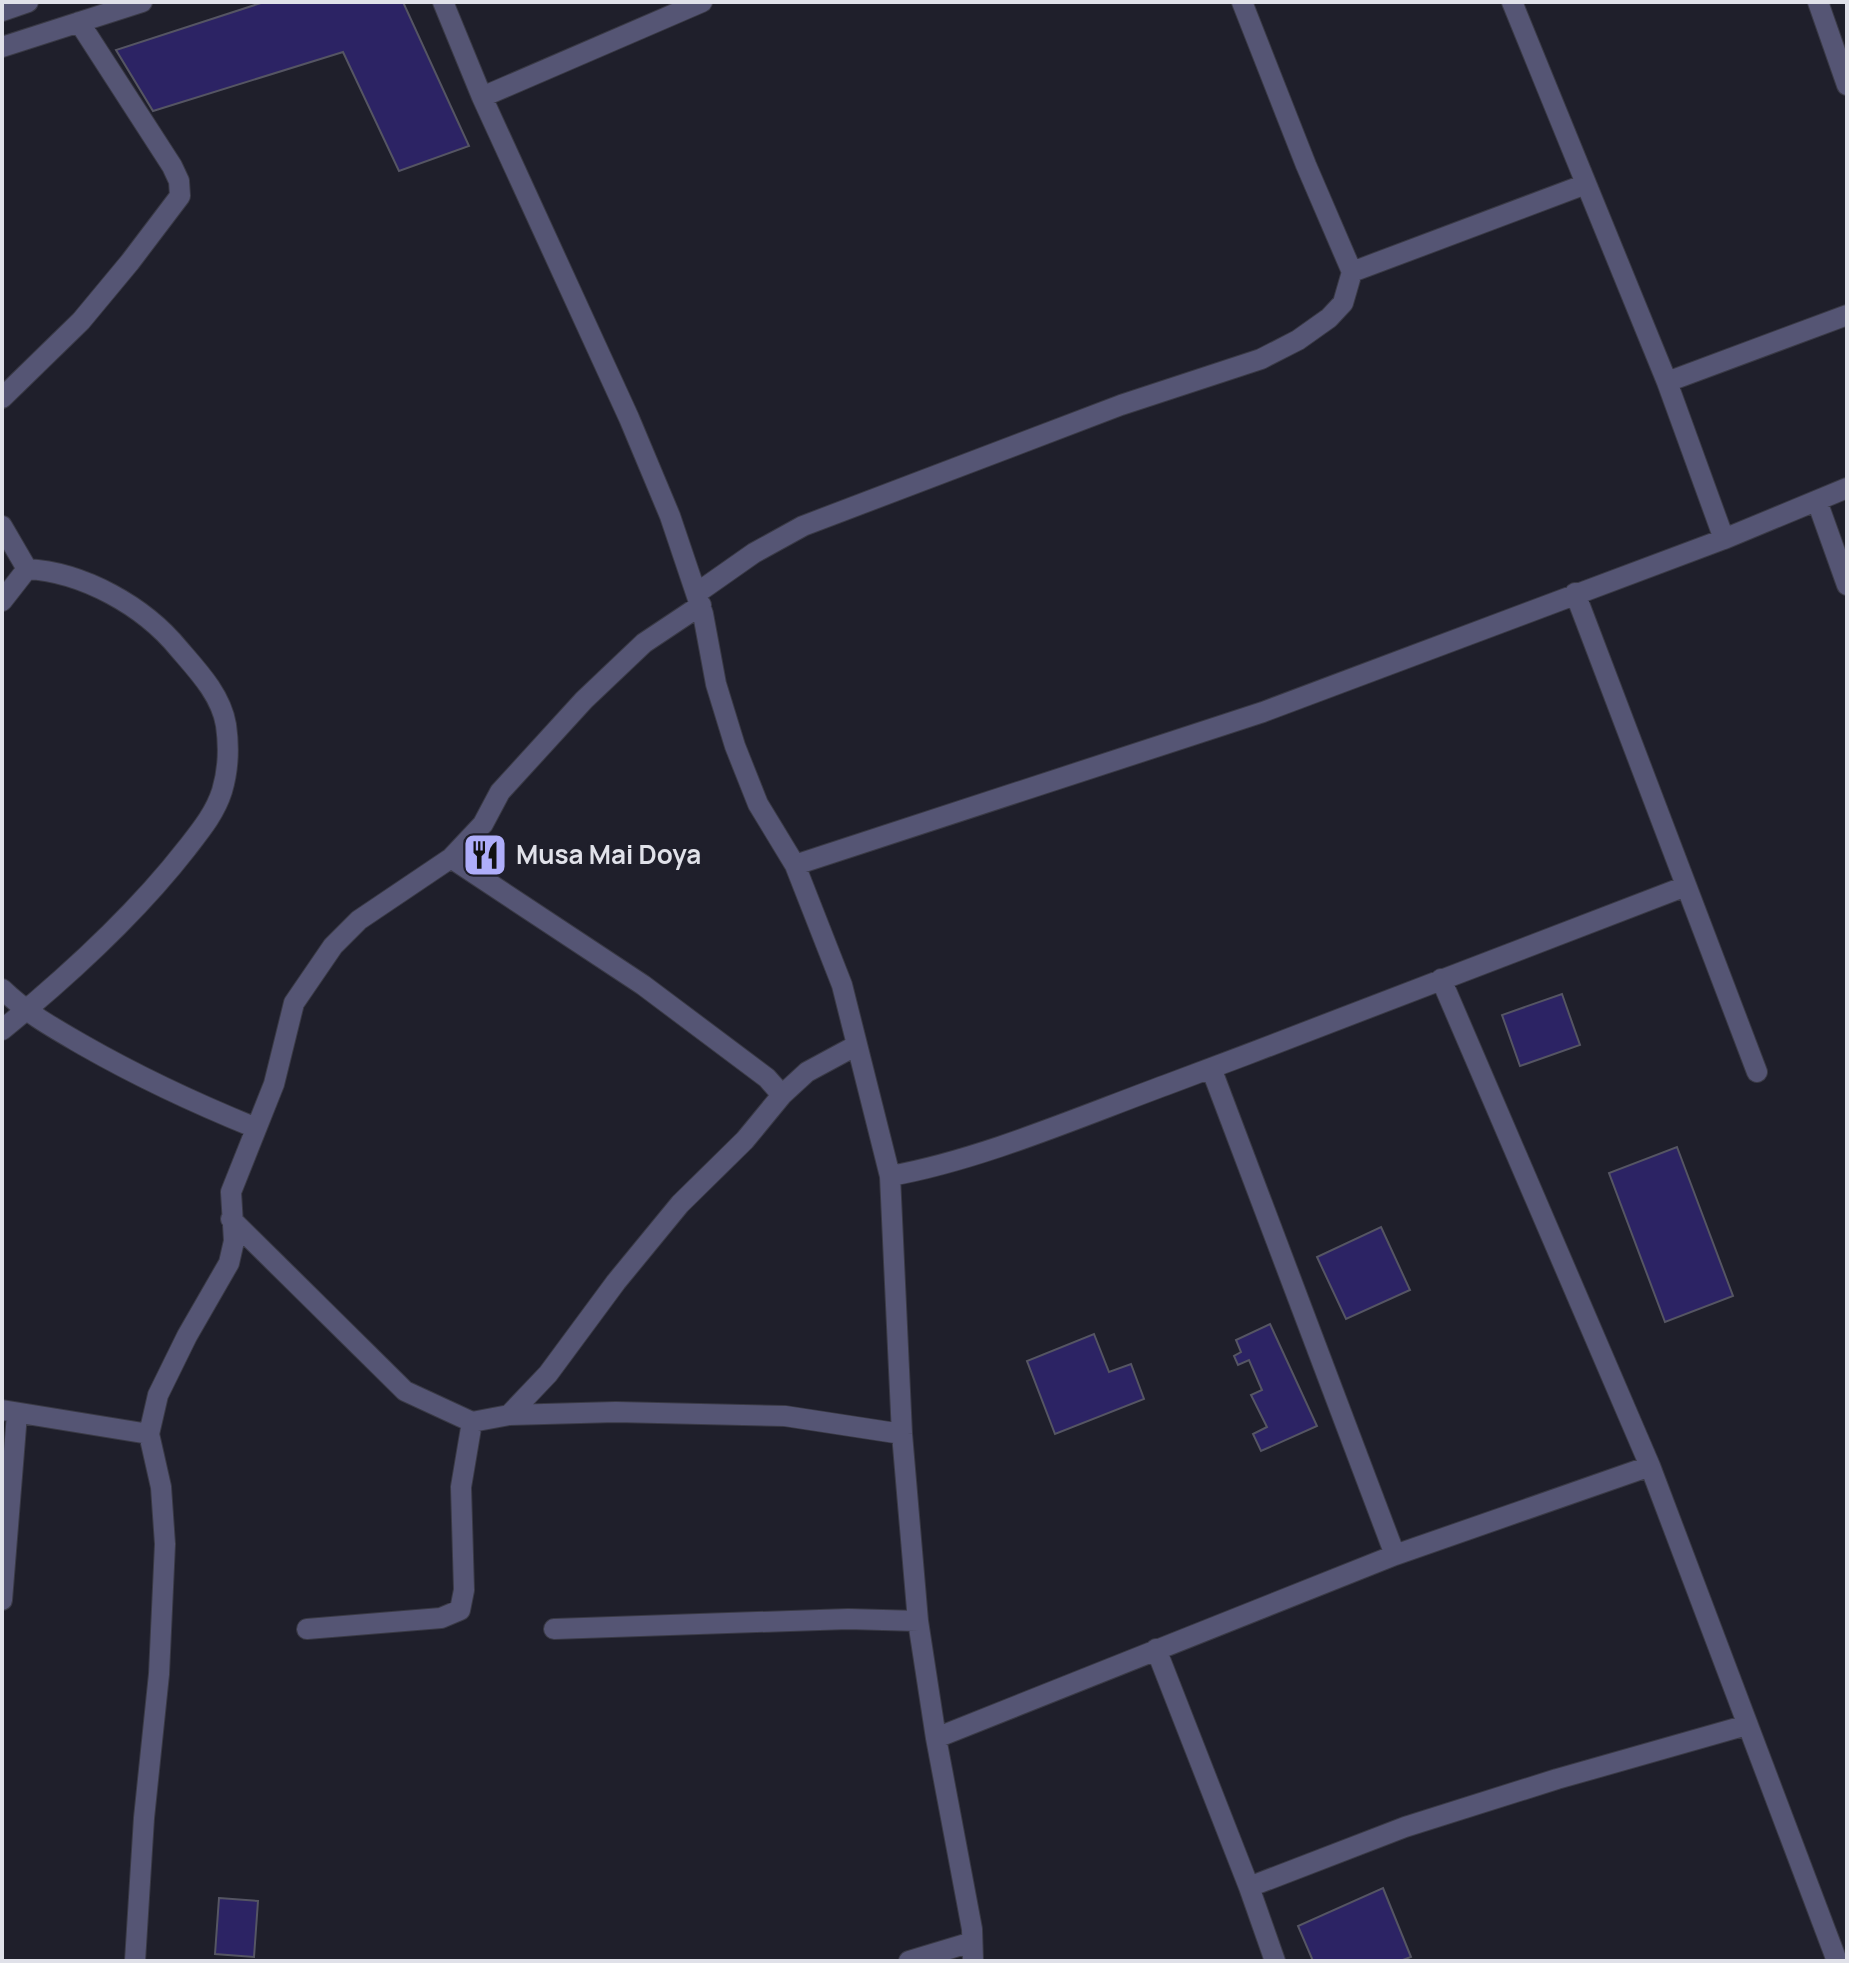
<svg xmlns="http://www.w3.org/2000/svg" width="1849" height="1963" font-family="Manrope,sans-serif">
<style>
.building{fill:#2c2364;stroke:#555563;stroke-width:2}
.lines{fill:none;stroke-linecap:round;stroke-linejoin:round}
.minor-casing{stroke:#3a3a46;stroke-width:22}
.minor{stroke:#555574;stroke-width:20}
.labels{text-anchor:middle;stroke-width:6;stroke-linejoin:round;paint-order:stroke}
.poi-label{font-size:26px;font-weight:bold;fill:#e0e1e9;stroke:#1f1f2b;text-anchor:start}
</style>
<rect width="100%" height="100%" fill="#1f1f2b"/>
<!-- building -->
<path class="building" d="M 264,2 L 403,2 L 469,146 L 399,171 L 343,52 L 153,111 L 116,50 Z
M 1562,994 L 1580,1045 L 1520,1066 L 1502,1015 Z
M 1677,1147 L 1733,1296 L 1665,1322 L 1609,1173 Z
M 1381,1227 L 1410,1290 L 1346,1319 L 1317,1257 Z
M 1270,1324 L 1317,1426 L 1261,1451 L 1253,1434 L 1267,1427 L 1251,1395 L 1262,1390 L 1249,1360 L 1238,1365 L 1234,1356 L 1241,1352 L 1236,1340 Z
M 1094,1334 L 1109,1372 L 1131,1364 L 1144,1399 L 1055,1434 L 1027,1361 Z
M 1383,1888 L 1411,1957 L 1400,1961 L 1313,1961 L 1298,1926 Z
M 219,1898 L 258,1901 L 254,1957 L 215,1954 Z"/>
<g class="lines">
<!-- minor casing -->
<g class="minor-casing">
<path id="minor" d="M 443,2 L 482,97 L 629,418 L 670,516 L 703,614 L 716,684 L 735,746 L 758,804 L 795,865 L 842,985 L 890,1176 L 902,1434 L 918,1621 L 936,1738 L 972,1929 L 973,1961
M 1512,2 L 1667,382 L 1724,539
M 1818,2 L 1847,85
M 2,11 L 28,2
M 2,47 L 142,2
M 482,97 L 702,2
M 1352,272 L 1586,184
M 1667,382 L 1847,315
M 2,398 L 81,321 L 130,262 L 180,196 L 179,181 L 172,166 L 79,22
M 1817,501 L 1847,585
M 2,526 L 27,569 L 2,601
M 697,593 L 754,553 L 803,526 L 1121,405 L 1261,359 L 1298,340 L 1329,318 L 1343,303 L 1352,272 L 1306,165 L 1242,2
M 1575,593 L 1757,1072
M 451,858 L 643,985 L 767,1078 L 782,1095
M 795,865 L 1263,712 L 1724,539 L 1847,488
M 1441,979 L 1650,1466 L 1837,1961
M 2,989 C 28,1014 52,1027 83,1045 C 139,1077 197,1104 256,1128
M 2,1030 C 68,976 135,915 187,848 C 201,830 215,813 222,791 C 228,771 229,746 226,725 C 221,695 198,671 179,649 C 144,606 83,572 27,569
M 1211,1068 L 1395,1555
M 890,1176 C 980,1160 1079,1117 1166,1085 C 1340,1020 1513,952 1686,886
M 231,1219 L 405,1391 L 472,1422
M 2,1410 L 149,1434
M 509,1415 L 616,1412 L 785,1416 L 902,1434
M 2,1600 L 17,1414
M 307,1629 L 441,1618 L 460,1610 L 464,1590 L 461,1487 L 472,1422 L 509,1415 L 548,1374 L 616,1282 L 680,1204 L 745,1140 L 782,1095 L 807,1072 L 857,1045
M 554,1629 L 848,1619 L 918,1621
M 1156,1649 L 1249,1887 L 1275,1961
M 936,1738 L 1395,1555 L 1650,1466
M 1249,1887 L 1405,1827 L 1557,1779 L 1747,1725
M 135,1961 L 144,1818 L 159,1674 L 165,1544 L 161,1487 L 149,1434 L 158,1395 L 187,1336 L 229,1263 L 234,1241 L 231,1192 L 274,1084 L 294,1003 L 333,946 L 359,920 L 451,858 L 483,824 L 500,792 L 584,700 L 644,643 L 701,605
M 909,1961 L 972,1942"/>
</g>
<!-- minor -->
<use href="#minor" class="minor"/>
</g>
<!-- icons -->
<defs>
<g id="restaurant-square" transform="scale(2.3)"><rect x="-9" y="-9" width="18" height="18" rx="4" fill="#afaefa" stroke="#1f1f2b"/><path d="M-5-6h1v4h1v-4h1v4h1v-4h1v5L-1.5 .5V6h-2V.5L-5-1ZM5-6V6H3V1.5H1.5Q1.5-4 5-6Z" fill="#111"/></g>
</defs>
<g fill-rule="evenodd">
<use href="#restaurant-square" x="485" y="855"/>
</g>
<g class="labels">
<!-- poi labels -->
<g class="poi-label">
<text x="516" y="864">Musa Mai Doya</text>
</g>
</g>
<!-- border -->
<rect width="1849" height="1963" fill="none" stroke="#e0e1e9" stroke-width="8"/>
</svg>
